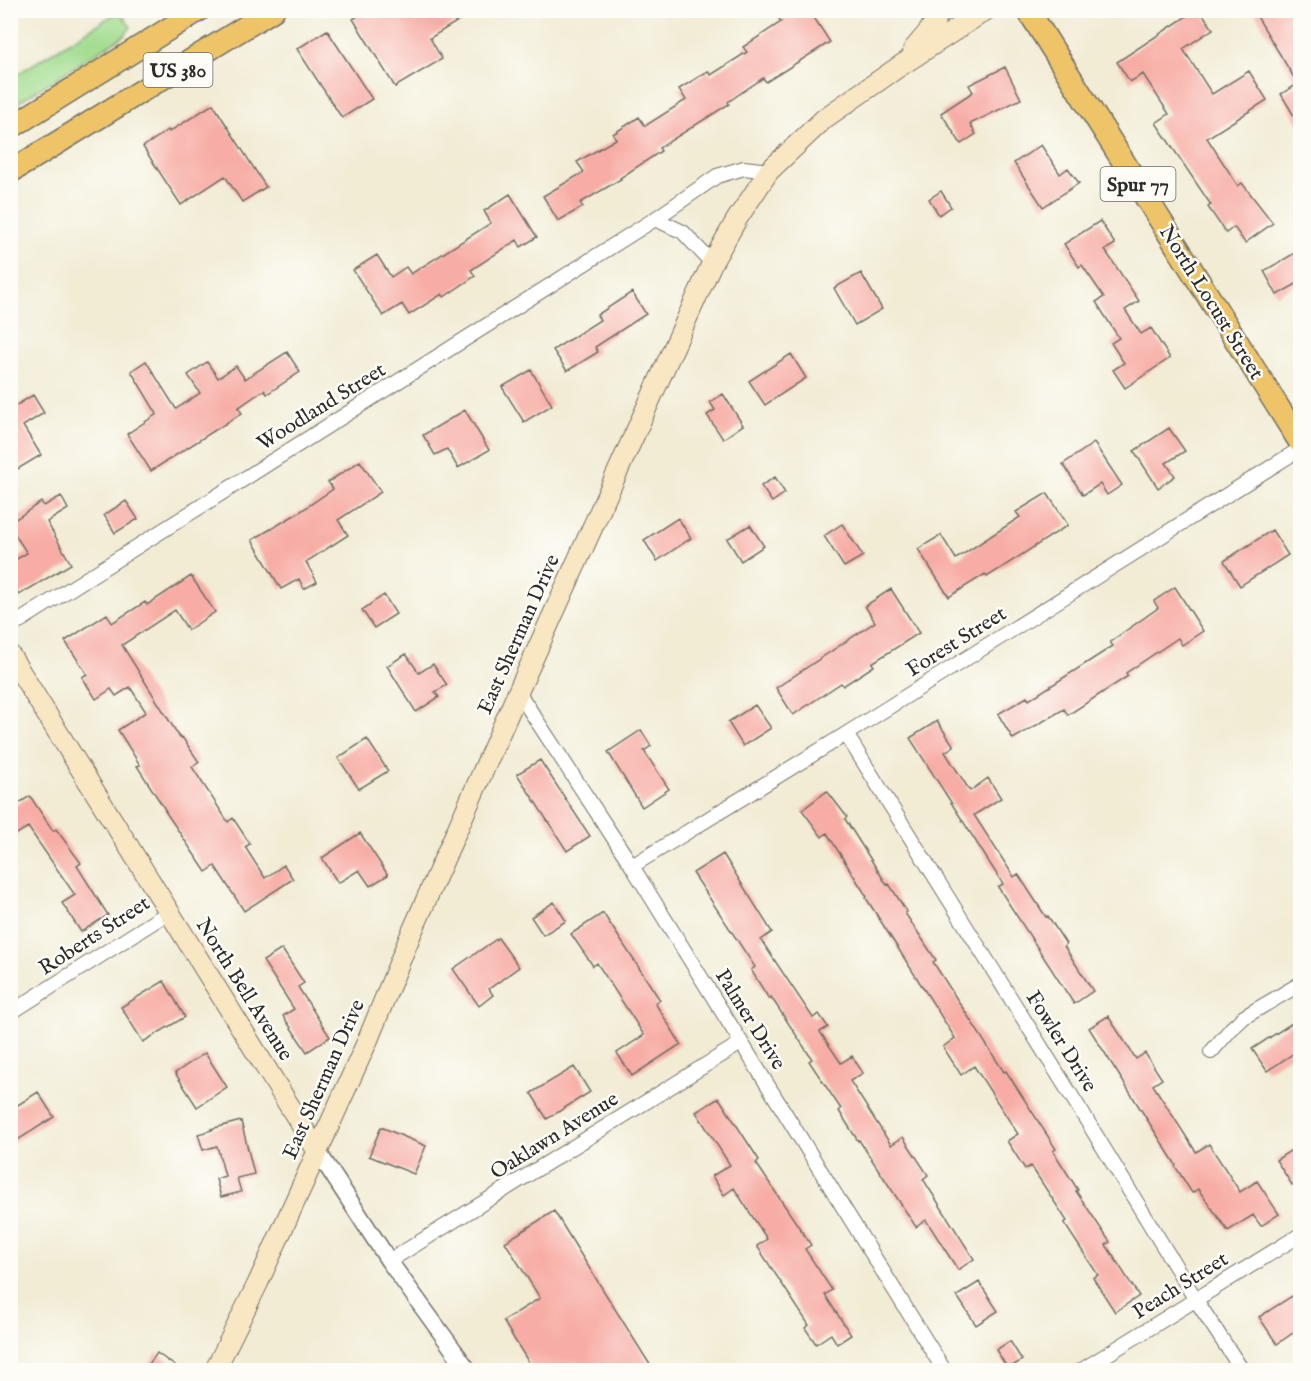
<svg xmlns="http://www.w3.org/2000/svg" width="1311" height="1381" font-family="'IM FELL English',serif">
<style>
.green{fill:#a3dd90;stroke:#67845e;stroke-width:1.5}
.building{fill:#f7ada6}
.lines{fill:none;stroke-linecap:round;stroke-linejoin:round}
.minor-casing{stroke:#716f66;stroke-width:16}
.tertiary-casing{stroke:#716f66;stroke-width:19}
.secondary-casing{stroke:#716f66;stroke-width:22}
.primary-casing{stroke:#716f66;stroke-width:25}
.minor{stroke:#fff;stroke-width:14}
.tertiary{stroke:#fff;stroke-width:16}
.secondary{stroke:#f9e7c3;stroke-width:20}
.primary{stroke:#efc469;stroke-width:22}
.labels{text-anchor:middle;stroke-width:5;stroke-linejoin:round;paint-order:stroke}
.shield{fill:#fdfcf7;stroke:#6a6a68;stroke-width:1.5}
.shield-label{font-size:20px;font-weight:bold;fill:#2b2b2b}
.street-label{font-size:21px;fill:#2b2b2b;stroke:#fdfcf7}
</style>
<rect width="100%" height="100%" fill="#fdfcf7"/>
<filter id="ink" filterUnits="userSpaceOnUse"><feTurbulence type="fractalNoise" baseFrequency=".0167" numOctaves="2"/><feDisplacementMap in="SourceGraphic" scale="12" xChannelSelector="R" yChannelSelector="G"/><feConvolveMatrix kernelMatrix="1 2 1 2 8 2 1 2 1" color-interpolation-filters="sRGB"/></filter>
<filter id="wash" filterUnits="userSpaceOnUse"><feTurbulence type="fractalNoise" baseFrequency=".008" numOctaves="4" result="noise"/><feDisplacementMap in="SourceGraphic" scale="24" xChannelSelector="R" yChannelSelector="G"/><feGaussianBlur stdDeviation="1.35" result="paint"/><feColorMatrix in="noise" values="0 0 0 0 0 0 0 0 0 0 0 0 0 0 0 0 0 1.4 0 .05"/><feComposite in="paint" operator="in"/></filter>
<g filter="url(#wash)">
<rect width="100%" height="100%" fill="#f2ecd5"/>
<!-- green -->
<path class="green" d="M 116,13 L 122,15 L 131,27 L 125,35 L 11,107 L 11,78 Z"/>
<g id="blocks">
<!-- building -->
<path class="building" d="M 367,10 L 476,10 L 430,38 L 442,59 L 395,87 L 353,19 Z
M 774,10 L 809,10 L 830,42 L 766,82 L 763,78 L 728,102 L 729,104 L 659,148 L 661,151 L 620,178 L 621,179 L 580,203 L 583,207 L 558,221 L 543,196 L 584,172 L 577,162 L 616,139 L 613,134 L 639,117 L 645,126 L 686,100 L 679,89 L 708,71 L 711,75 L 747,52 L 743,47 L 781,22 Z
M 1196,10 L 1200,10 L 1213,29 L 1183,49 L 1212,94 L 1249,71 L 1267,100 L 1207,138 L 1238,186 L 1242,183 L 1273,223 L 1245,243 L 1234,227 L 1226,233 L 1208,207 L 1211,205 L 1156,123 L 1169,114 L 1143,74 L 1130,82 L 1117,62 Z
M 1253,10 L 1300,10 L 1300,126 L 1281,94 L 1298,84 Z
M 327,30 L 372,99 L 342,118 L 297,49 Z
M 1005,67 L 1021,99 L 970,124 L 976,134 L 961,144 L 941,113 L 973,92 L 969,85 Z
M 213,104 L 266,187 L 242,202 L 225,176 L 181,205 L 143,147 L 168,130 L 169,132 Z
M 1041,145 L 1060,174 L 1068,168 L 1079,183 L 1043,207 L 1014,163 Z
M 941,191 L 951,207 L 939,215 L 929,199 Z
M 510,194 L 537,237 L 521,247 L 517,240 L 471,270 L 475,276 L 444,297 L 442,294 L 409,315 L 402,304 L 383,316 L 353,270 L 377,255 L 391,277 L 406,267 L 411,274 L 491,223 L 484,211 Z
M 1100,221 L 1115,244 L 1105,250 L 1139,301 L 1125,310 L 1141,334 L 1151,328 L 1170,358 L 1125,388 L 1113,370 L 1124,363 L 1111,343 L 1119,338 L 1096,302 L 1104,297 L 1082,265 L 1079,267 L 1064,244 Z
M 1300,250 L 1300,282 L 1277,295 L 1264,271 Z
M 861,273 L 882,309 L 855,325 L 834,288 Z
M 632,292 L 646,314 L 595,347 L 598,352 L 567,371 L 553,350 L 600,320 L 597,315 Z
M 287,352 L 300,372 L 267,394 L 264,390 L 238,408 L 242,413 L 151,471 L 127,434 L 157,414 L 131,371 L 146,361 L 176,409 L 200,393 L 188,375 L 207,362 L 218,378 L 236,366 L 245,379 Z
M 791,354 L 806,378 L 765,405 L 749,381 Z
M 531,370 L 552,405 L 524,422 L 502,387 Z
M 723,394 L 743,425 L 723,439 L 707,415 L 715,410 L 710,402 Z
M 33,395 L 44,413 L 23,426 L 41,455 L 11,473 L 10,406 L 12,408 Z
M 465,410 L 489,450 L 458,468 L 447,449 L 435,455 L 423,435 Z
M 1169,428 L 1185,451 L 1166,463 L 1175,476 L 1158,488 L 1134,451 Z
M 1094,443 L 1122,485 L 1107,495 L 1100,484 L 1083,495 L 1063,464 Z
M 360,461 L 381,492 L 338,520 L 348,535 L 306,562 L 317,582 L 304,589 L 299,579 L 281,589 L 252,540 L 298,513 L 333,489 L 328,482 Z
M 775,477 L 785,493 L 772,502 L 761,486 Z
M 1047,493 L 1068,525 L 987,577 L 985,574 L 949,597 L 918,549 L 941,535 L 956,559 L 1020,517 L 1016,512 Z
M 61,496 L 68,509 L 47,522 L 71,564 L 19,595 L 10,580 L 10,563 L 27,553 L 10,527 L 10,523 L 41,502 L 44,506 Z
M 126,501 L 138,519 L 115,533 L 104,515 Z
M 678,518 L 691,538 L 657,561 L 644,540 Z
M 842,524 L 863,556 L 844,567 L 824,536 Z
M 750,525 L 764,546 L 741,561 L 727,539 Z
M 1272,530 L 1288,555 L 1240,586 L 1224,561 Z
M 191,576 L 215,612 L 188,630 L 175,610 L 122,645 L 180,738 L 182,737 L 199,762 L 192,767 L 228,822 L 233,818 L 250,844 L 245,847 L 265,878 L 284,865 L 293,879 L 244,911 L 215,866 L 206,872 L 165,811 L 166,811 L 137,766 L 140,765 L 118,730 L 146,712 L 130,687 L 116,696 L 111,689 L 96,699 L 82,677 L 87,674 L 65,641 L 107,614 L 112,623 L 145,602 L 147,605 Z
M 1175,587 L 1203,631 L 1182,645 L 1178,638 L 1126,673 L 1128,676 L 1068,715 L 1064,709 L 1013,739 L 998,714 L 1027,697 L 1029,700 L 1113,646 L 1110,642 L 1158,608 L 1154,601 Z
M 891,589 L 919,633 L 872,663 L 874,666 L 843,686 L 841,683 L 793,715 L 776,688 L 875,622 L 865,606 Z
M 384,595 L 396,614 L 374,628 L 362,610 Z
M 406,654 L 419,673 L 433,664 L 447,685 L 435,692 L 439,697 L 416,712 L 387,666 Z
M 755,705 L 771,728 L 743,746 L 728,722 Z
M 937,721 L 954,746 L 945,752 L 970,791 L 988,778 L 1001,798 L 974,815 L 1014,877 L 1018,874 L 1046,917 L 1048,916 L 1066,944 L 1064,946 L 1093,991 L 1074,1004 L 998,887 L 1003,884 L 910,738 Z
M 641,730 L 651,746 L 644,751 L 669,789 L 642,807 L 608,752 Z
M 367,739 L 388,771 L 359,789 L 338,758 Z
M 540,760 L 590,836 L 567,851 L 517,774 Z
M 827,791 L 847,817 L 845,819 L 887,885 L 889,884 L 907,912 L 905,913 L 936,960 L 933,962 L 962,1007 L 1004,1072 L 1006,1071 L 1056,1149 L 1053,1151 L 1078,1190 L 1076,1191 L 1110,1242 L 1106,1245 L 1139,1296 L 1115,1312 L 1093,1278 L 1098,1275 L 1064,1223 L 1067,1221 L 1031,1166 L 1025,1169 L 1007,1141 L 1018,1134 L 974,1066 L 961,1075 L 943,1047 L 955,1038 L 866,898 L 867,897 L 827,833 L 822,837 L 802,810 Z
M 30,796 L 53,831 L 56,829 L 81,863 L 77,866 L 108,915 L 81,932 L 62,903 L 75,895 L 28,827 L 10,838 L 10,809 Z
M 360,833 L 388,875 L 370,886 L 359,870 L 338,883 L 322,858 Z
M 723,854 L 772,932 L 761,940 L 813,1018 L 819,1014 L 828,1027 L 820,1032 L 841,1063 L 852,1056 L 863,1073 L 850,1081 L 891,1145 L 903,1137 L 928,1175 L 923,1179 L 974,1259 L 958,1270 L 926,1220 L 916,1227 L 859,1140 L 858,1141 L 839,1111 L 841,1109 L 809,1061 L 812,1059 L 771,997 L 769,999 L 751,970 L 755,967 L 693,873 Z
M 554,902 L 566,921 L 543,935 L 531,917 Z
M 603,913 L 660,1000 L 655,1003 L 681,1044 L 632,1076 L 617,1053 L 644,1035 L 597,963 L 593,966 L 571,934 Z
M 498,938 L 519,967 L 489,989 L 493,995 L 479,1006 L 453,969 Z
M 282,949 L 304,983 L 298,987 L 330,1037 L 307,1052 L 283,1016 L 294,1009 L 263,961 Z
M 164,981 L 185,1017 L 143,1042 L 121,1007 Z
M 1108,1016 L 1136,1059 L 1145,1053 L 1162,1079 L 1153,1085 L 1196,1152 L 1209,1144 L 1240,1192 L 1257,1181 L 1279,1214 L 1261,1226 L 1253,1215 L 1228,1231 L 1198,1189 L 1192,1193 L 1175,1166 L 1176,1165 L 1089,1028 Z
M 1292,1023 L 1300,1036 L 1300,1049 L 1267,1071 L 1252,1049 Z
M 205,1053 L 227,1087 L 197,1107 L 175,1073 Z
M 574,1067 L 590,1092 L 547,1119 L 531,1093 Z
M 38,1092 L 54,1117 L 10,1145 L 10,1110 Z
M 719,1098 L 759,1160 L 756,1163 L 811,1245 L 805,1249 L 832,1290 L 825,1295 L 851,1335 L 837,1344 L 831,1334 L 816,1344 L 805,1328 L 809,1325 L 757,1246 L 767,1239 L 734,1188 L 724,1195 L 712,1176 L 730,1165 L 696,1112 Z
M 241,1121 L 254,1174 L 237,1178 L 241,1192 L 221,1197 L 216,1179 L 225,1176 L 217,1146 L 203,1150 L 198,1134 L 212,1130 L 211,1129 Z
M 381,1127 L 426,1146 L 414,1174 L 369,1156 Z
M 1293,1149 L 1300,1160 L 1300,1179 L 1292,1185 L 1276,1160 Z
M 554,1211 L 578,1250 L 654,1371 L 534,1371 L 503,1321 L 540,1298 L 505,1242 Z
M 979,1282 L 998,1311 L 976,1325 L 957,1296 Z
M 1300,1291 L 1300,1328 L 1277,1344 L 1259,1317 Z
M 1010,1341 L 1022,1360 L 1008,1369 L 996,1350 Z
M 157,1353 L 182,1371 L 144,1371 Z"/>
</g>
</g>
<g filter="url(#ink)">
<use href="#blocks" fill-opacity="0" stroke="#716f66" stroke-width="1.5"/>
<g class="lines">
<!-- minor casing -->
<g class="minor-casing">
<path id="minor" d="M 655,219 L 683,232 L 712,263
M 10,627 L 655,219 L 717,176 L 744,168 L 769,171
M 518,692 L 632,866 L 944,1370
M 846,734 L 1089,1124 L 1196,1300 L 1242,1370
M 632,866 L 846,734 L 1300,449
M 10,1013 L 169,912
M 1211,1052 L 1231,1029 L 1244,1017 L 1300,984
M 389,1261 L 741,1043
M 1082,1370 L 1300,1235"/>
</g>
<!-- tertiary casing -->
<g class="tertiary-casing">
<path id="tertiary" d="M 318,1152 L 389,1261 L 468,1370"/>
</g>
<!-- secondary casing -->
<g class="secondary-casing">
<path id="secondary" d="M 913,50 L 929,31 L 941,10
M 10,655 L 318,1152
M 215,1370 L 258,1283 L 367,1042 L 411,934 L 518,692 L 712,263 L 737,219 L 769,171 L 825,118 L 897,68 L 986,10"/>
</g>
<!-- primary casing -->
<g class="primary-casing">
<path id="primary" d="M 1028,10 L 1300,442
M 10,128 L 199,10
M 10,172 L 273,10"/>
</g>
<!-- minor -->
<use href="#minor" class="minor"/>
<!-- tertiary -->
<use href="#tertiary" class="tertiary"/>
<!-- secondary -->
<use href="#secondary" class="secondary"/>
<!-- primary -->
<use href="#primary" class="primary"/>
</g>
</g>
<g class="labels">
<!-- shield labels -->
<g class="shield">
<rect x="143.5" y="53" width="69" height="34" rx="4.5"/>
<rect x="1100.5" y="167" width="75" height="34" rx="4.5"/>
</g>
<g class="shield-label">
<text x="178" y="77">US 380</text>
<text x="1138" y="191">Spur 77</text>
</g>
<!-- street labels -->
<g class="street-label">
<text transform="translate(1212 302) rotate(58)" y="7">North Locust Street</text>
<text transform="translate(321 406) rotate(-32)" y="7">Woodland Street</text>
<text transform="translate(518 634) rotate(-66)" y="7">East Sherman Drive</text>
<text transform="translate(956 641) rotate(-32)" y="7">Forest Street</text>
<text transform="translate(94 935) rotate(-33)" y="7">Roberts Street</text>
<text transform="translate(245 989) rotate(58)" y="7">North Bell Avenue</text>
<text transform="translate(751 1019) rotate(58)" y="7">Palmer Drive</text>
<text transform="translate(1062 1041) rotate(58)" y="7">Fowler Drive</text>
<text transform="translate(323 1079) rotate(-66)" y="7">East Sherman Drive</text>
<text transform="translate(554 1135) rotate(-32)" y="7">Oaklawn Avenue</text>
<text transform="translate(1180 1285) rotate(-32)" y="7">Peach Street</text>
</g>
</g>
<!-- margin -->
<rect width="1311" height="1381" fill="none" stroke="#fdfcf7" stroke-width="36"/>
</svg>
